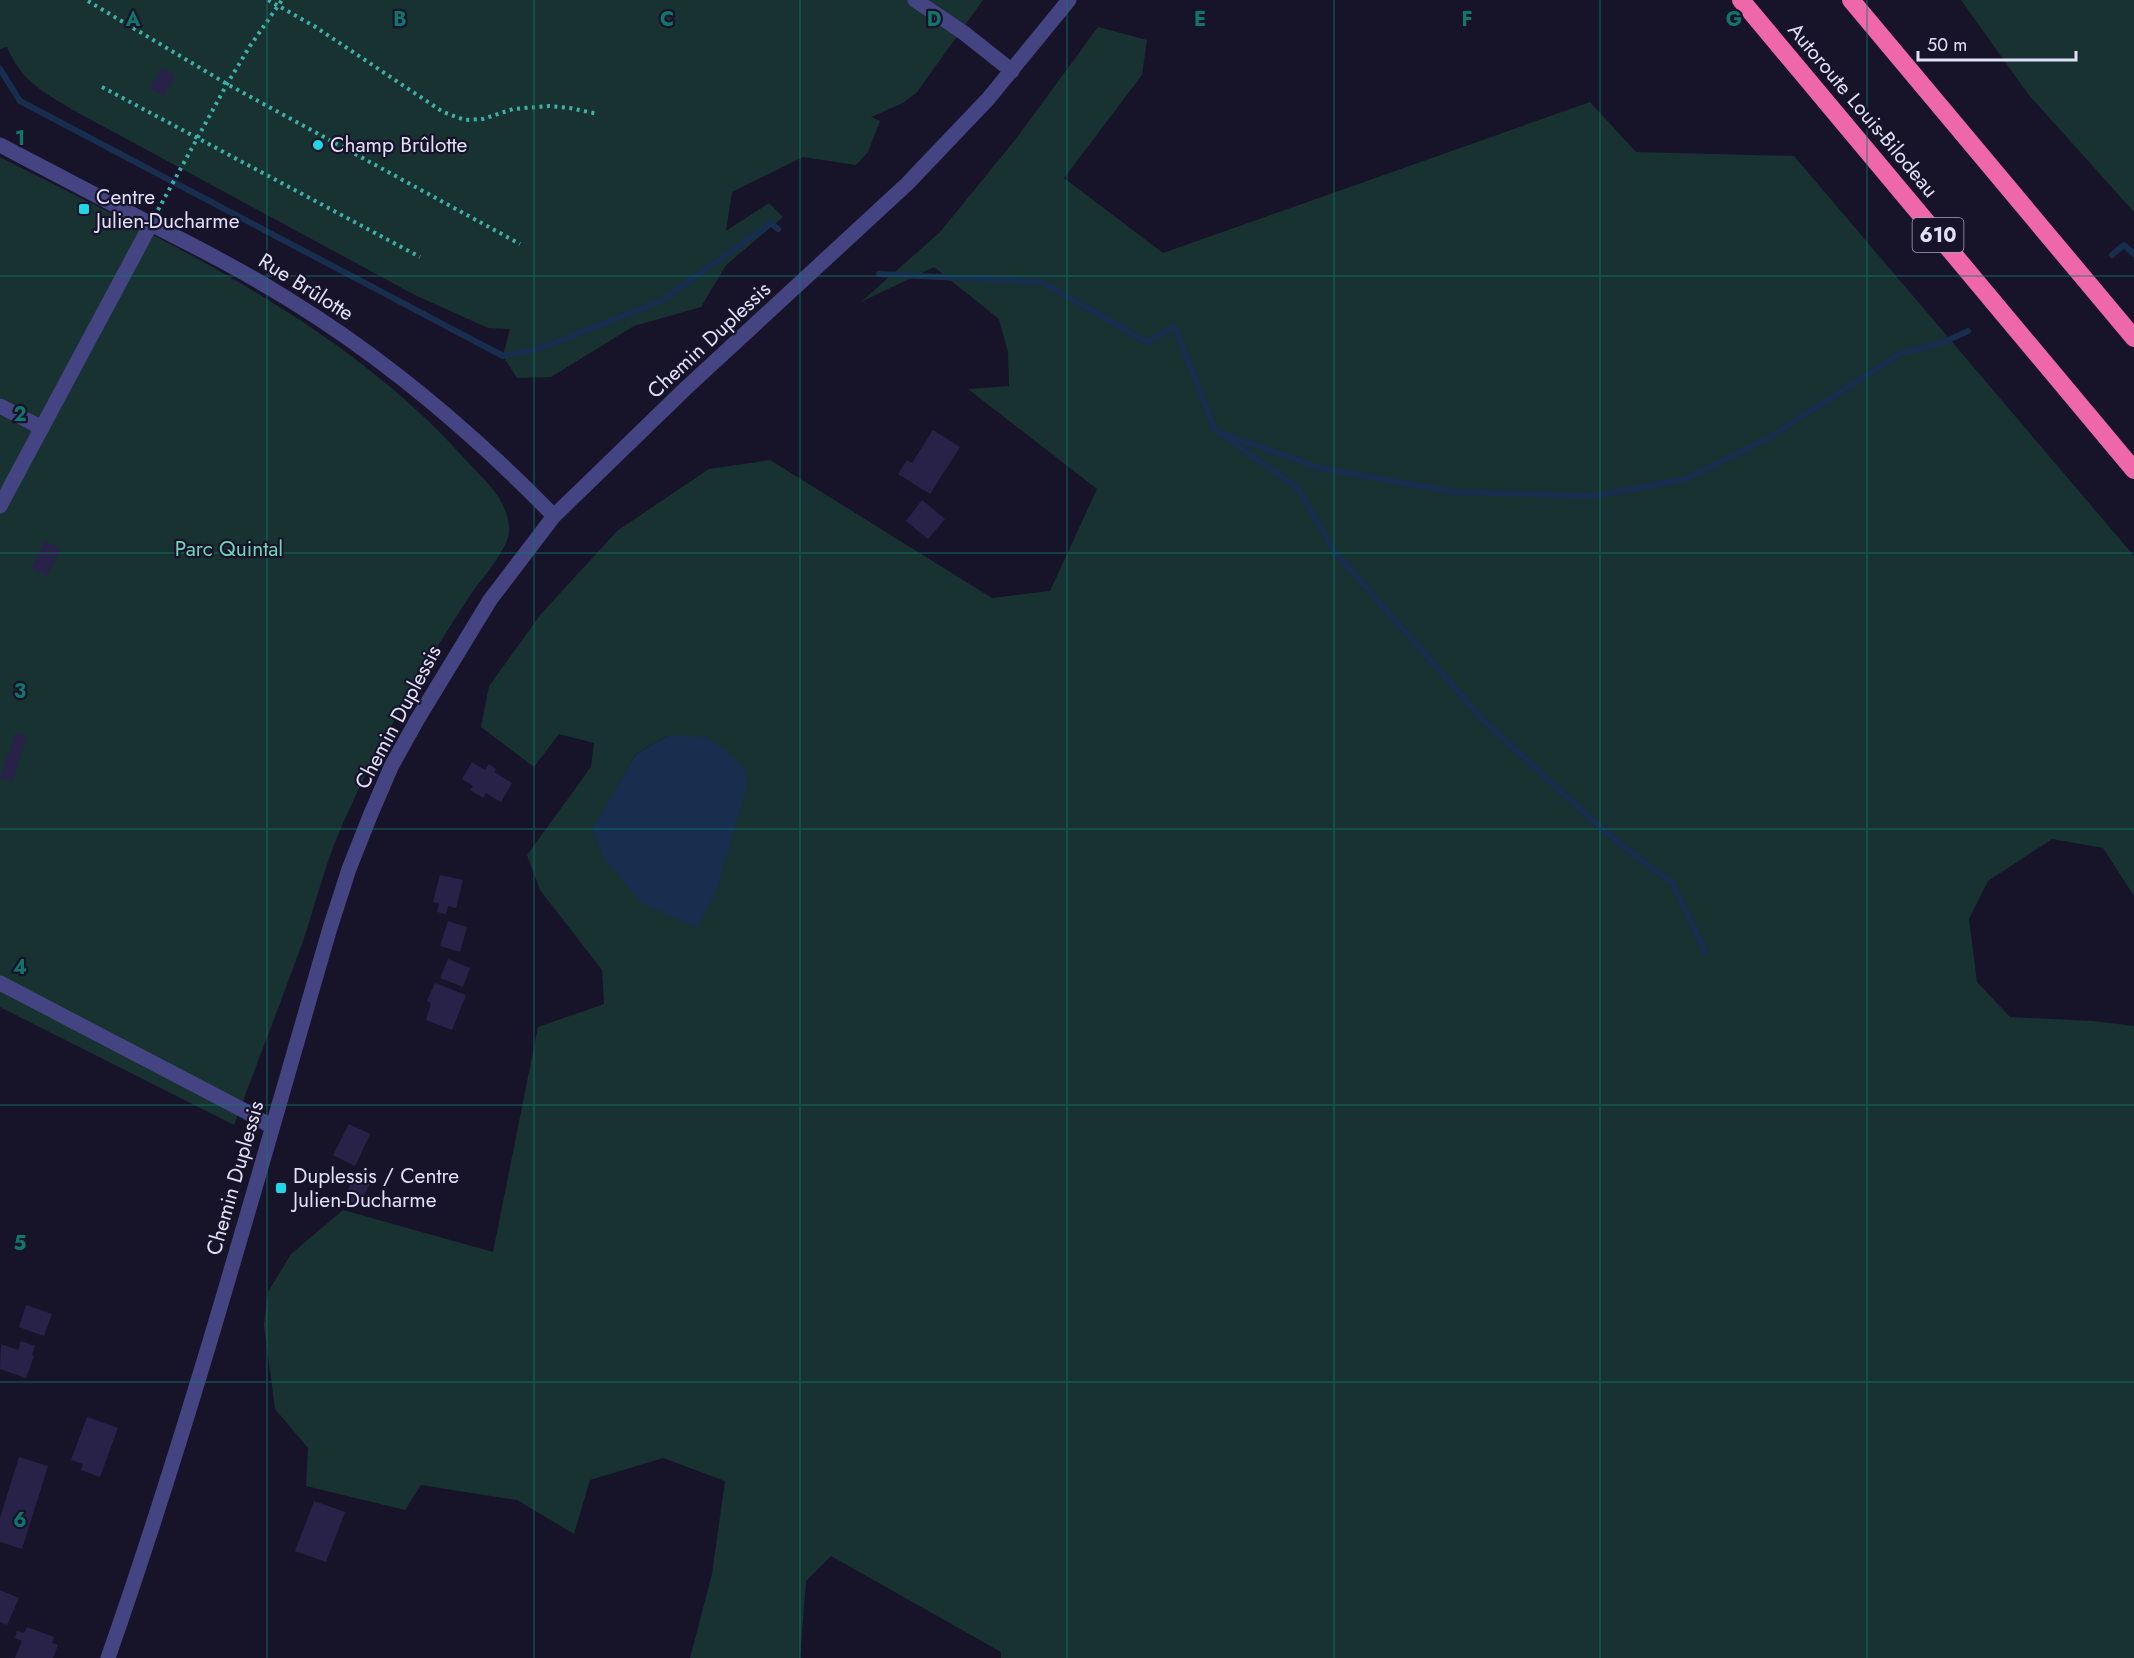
<svg xmlns="http://www.w3.org/2000/svg" width="2134" height="1658" font-family="Jost,sans-serif">
<style>
.green{fill:#173231;fill-rule:evenodd}
.water{fill:#172e4e}
.lines{fill:none;stroke-linecap:round;stroke-linejoin:round}
.stream{stroke:#172e4e;stroke-width:6}
.building{fill:#292248}
.path{stroke:#3fb0a7;stroke-width:4;stroke-dasharray:3 4.5;stroke-linecap:butt}
.minor{stroke:#454482;stroke-width:15}
.highway{stroke:#ee67aa;stroke-width:18}
.grid{fill:none;stroke:#0f766e;stroke-width:1.5;stroke-opacity:0.55}
.poi-dot{fill:#20d6e6;stroke:#171429;stroke-width:2}
.labels{text-anchor:middle;stroke-width:4.5;stroke-linejoin:round;paint-order:stroke}
.shield{fill:#171429;stroke:#a5a2bc;stroke-width:1.5}
.shield-label{font-size:20px;font-weight:bold;fill:#e2dffb}
.street-label{font-size:21px;fill:#e2dffb;stroke:#171429}
.poi-label{font-size:21px;fill:#e2dffb;stroke:#171429;text-anchor:start}
.park-label{font-size:21px;fill:#71d5ba;stroke:#171429}
.grid-label{font-size:20px;text-anchor:middle;font-weight:bold;fill:#0f766e;stroke:#171429;stroke-width:4.5;stroke-linejoin:round;paint-order:stroke}
</style>
<rect width="100%" height="100%" fill="#171429"/>
<!-- green -->
<path class="green" d="M 0,0 L 983,0 L 917,92 L 903,103 L 871,117 L 880,121 L 868,152 L 856,165 L 803,157 L 732,192 L 726,231 L 769,203 L 783,217 L 726,265 L 701,307 L 634,326 L 551,377 L 517,378 L 503,356 L 510,329 L 488,328 L 415,295 L 73,110 C 42,91 22,82 7,47 L 0,49 Z
M 1961,0 L 2134,0 L 2134,212 L 2028,94 Z
M 1098,27 L 1147,40 L 1142,75 L 1064,178 L 1163,253 L 1590,102 L 1636,152 L 1794,156 L 2134,556 L 2134,896 L 2103,848 L 2052,839 L 1988,881 L 1969,919 L 1977,982 L 2010,1017 L 2093,1021 L 2134,1026 L 2134,1658 L 1001,1658 L 1001,1652 L 831,1556 L 806,1581 L 800,1658 L 690,1658 L 712,1574 L 725,1481 L 663,1458 L 590,1480 L 574,1534 L 517,1500 L 421,1485 L 405,1510 L 306,1486 L 308,1448 L 275,1409 L 264,1325 L 268,1292 L 291,1254 L 343,1210 L 493,1252 L 538,1027 L 604,1004 L 602,970 L 540,890 L 527,855 L 591,767 L 594,743 L 559,734 L 534,767 L 481,727 L 489,686 L 541,614 L 617,531 L 709,469 L 770,460 L 992,598 L 1050,591 L 1097,489 L 968,389 L 1009,386 L 1008,352 L 999,319 L 934,267 L 861,302 L 940,232 L 1015,140 ZM 669,735 L 593,829 L 636,754 Z
M 0,157 C 164,241 339,319 464,458 C 483,479 507,498 509,527 C 510,536 506,544 501,552 C 493,567 481,580 471,594 C 451,625 430,657 412,689 C 385,736 359,785 338,835 C 324,869 315,905 303,941 C 281,1002 257,1063 234,1125 L 0,1007 Z"/>
<!-- water -->
<path class="water" d="M 669,735 L 706,737 L 725,750 L 745,769 L 748,783 L 717,888 L 697,928 L 640,902 L 603,857 L 592,829 L 636,754 Z"/>
<g class="lines">
<!-- stream -->
<path class="stream" d="M 0,69 L 20,101 L 503,356 L 541,348 L 661,301 L 771,223 L 778,229
M 2112,255 L 2124,245 L 2134,254
M 879,274 L 1042,282 L 1147,342 L 1175,327 L 1215,430 L 1298,488 L 1334,551 L 1484,721 L 1610,836 L 1673,884 L 1706,954
M 1225,434 L 1319,468 L 1455,492 L 1593,496 L 1686,479 L 1770,437 L 1901,353 L 1942,343 L 1968,331"/>
</g>
<!-- building -->
<path class="building" d="M 162,68 L 175,76 L 164,96 L 150,88 Z
M 933,430 L 960,447 L 930,494 L 898,474 L 907,460 L 912,463 Z
M 922,500 L 945,519 L 928,539 L 906,521 Z
M 45,541 L 61,549 L 47,576 L 31,568 Z
M 15,733 L 27,736 L 12,782 L 0,778 Z
M 472,762 L 485,770 L 489,764 L 496,769 L 494,772 L 512,783 L 501,802 L 486,793 L 483,798 L 470,790 L 473,786 L 462,779 Z
M 440,875 L 463,880 L 456,908 L 448,906 L 446,914 L 437,912 L 439,903 L 433,902 Z
M 448,921 L 467,927 L 460,952 L 440,946 Z
M 448,959 L 470,968 L 463,987 L 440,978 Z
M 435,983 L 466,995 L 452,1030 L 426,1020 L 431,1003 L 427,1001 Z
M 349,1124 L 370,1134 L 355,1166 L 333,1155 Z
M 355,1174 L 371,1181 L 359,1206 L 344,1199 Z
M 26,1305 L 52,1314 L 44,1336 L 19,1327 Z
M 21,1341 L 35,1346 L 32,1355 L 34,1356 L 26,1378 L 0,1369 L 1,1344 L 18,1350 Z
M 87,1417 L 118,1428 L 100,1477 L 81,1470 L 83,1464 L 71,1460 Z
M 19,1457 L 48,1466 L 22,1549 L 0,1542 L 0,1518 Z
M 314,1501 L 345,1512 L 326,1562 L 295,1551 Z
M 0,1590 L 19,1598 L 7,1625 L 0,1622 Z
M 27,1627 L 54,1637 L 52,1643 L 58,1645 L 53,1658 L 15,1658 L 22,1641 L 15,1638 L 17,1631 L 24,1633 Z"/>
<g class="lines">
<!-- path -->
<path class="path" d="M 268,0 L 314,26 L 443,112 L 465,120 L 483,119 L 513,109 L 549,106 L 570,108 L 598,114
M 88,1 L 227,84 L 520,244
M 102,87 L 420,257
M 158,210 L 227,84 L 250,46 L 282,0"/>
<!-- minor -->
<path class="minor" d="M 915,0 L 964,33 L 1012,71
M 0,145 C 50,171 99,197 149,223 C 196,247 243,271 288,299 C 386,359 474,434 554,516
M 0,406 L 42,428
M 0,506 L 151,224
M 0,983 L 245,1111 L 272,1127
M 108,1658 C 192,1418 259,1172 330,928 L 349,869 L 370,816 L 391,767 L 417,720 L 490,600 L 554,516 L 685,389 L 907,184 L 988,99 L 1069,0"/>
<!-- highway -->
<path class="highway" d="M 1741,0 L 2134,470
M 1851,0 L 2134,338"/>
</g>
<!-- grid -->
<path class="grid" d="M 267,0 L 267,1658M 534,0 L 534,1658M 800,0 L 800,1658M 1067,0 L 1067,1658M 1334,0 L 1334,1658M 1600,0 L 1600,1658M 1867,0 L 1867,1658M 0,276 L 2134,276M 0,553 L 2134,553M 0,829 L 2134,829M 0,1105 L 2134,1105M 0,1382 L 2134,1382"/>
<!-- markers -->
<g class="poi-dot">
<circle cx="318" cy="145" r="6"/>
<rect x="78" y="203" width="12" height="12" rx="3"/>
<rect x="275" y="1182" width="12" height="12" rx="3"/>
</g>
<g class="labels">
<!-- shield labels -->
<rect class="shield" x="1912.5" y="218" width="51" height="34" rx="4.5"/>
<g class="shield-label">
<text x="1938" y="242">610</text>
</g>
<!-- street labels -->
<g class="street-label">
<text transform="translate(1863 110) rotate(50)" y="7">Autoroute Louis-Bilodeau</text>
<text transform="translate(306 287) rotate(32)" y="7">Rue Brûlotte</text>
<text transform="translate(709 340) rotate(-43)" y="7">Chemin Duplessis</text>
<text transform="translate(398 717) rotate(-62)" y="7">Chemin Duplessis</text>
<text transform="translate(235 1178) rotate(-74)" y="7">Chemin Duplessis</text>
</g>
<!-- poi labels -->
<g class="poi-label">
<text x="330" y="152">Champ Brûlotte</text>
<text x="96" y="204">Centre<tspan x="96" dy="24">Julien-Ducharme</tspan></text>
<text x="293" y="1183">Duplessis / Centre<tspan x="293" dy="24">Julien-Ducharme</tspan></text>
</g>
<!-- park labels -->
<g class="park-label">
<text x="229" y="556">Parc Quintal</text>
</g>
</g>
<g class="grid-label">
<text x="133" y="26">A</text>
<text x="400" y="26">B</text>
<text x="667" y="26">C</text>
<text x="934" y="26">D</text>
<text x="1200" y="26">E</text>
<text x="1467" y="26">F</text>
<text x="1734" y="26">G</text>
<text x="20" y="145">1</text>
<text x="20" y="421">2</text>
<text x="20" y="698">3</text>
<text x="20" y="974">4</text>
<text x="20" y="1250">5</text>
<text x="20" y="1527">6</text>
</g>
<!-- scale -->
<path d="M1918 51v9h158v-9" fill="none" stroke="#e2dffb" stroke-width="3"/>
<text x="1927" y="51" font-size="18" fill="#e2dffb" stroke="#171429" stroke-width="4.5" paint-order="stroke">50 m</text>
</svg>
